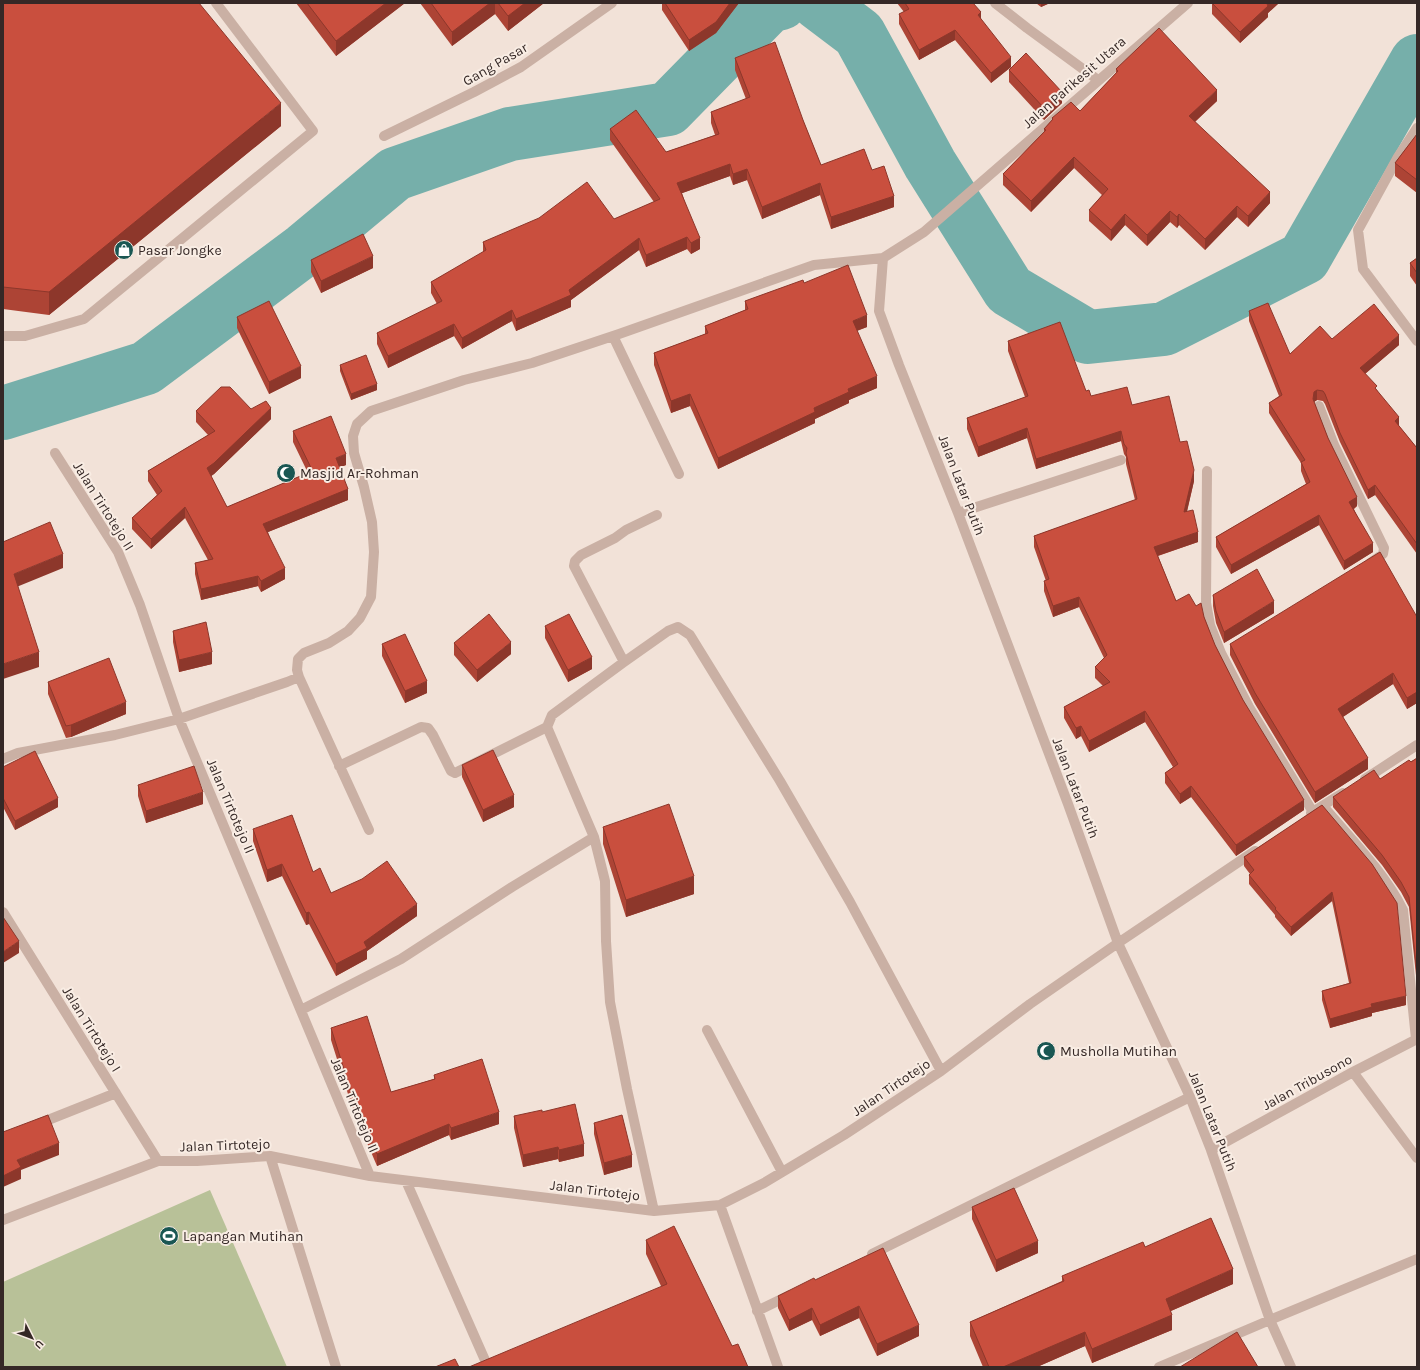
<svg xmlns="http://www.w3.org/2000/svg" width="1420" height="1370" font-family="Karla,sans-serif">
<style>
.green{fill:#b8c198}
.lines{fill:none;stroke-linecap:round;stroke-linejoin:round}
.river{stroke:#76afaa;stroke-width:54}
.lane{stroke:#cab0a4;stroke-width:10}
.street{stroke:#cab0a4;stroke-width:10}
.wall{fill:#ad4435}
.shaded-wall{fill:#8d372b}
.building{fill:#c94f3e;stroke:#8d372b}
.labels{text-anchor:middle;stroke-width:4;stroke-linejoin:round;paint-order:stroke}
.street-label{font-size:14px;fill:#352826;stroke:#f9ede4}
.poi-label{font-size:14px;fill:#352826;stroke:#f9ede4;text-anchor:start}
</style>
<rect width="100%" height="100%" fill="#f2e2d8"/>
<!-- green -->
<path class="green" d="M 210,1190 L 287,1367 L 3,1367 L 3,1282 Z"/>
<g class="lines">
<!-- river -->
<path class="river" d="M 818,3 L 859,34 L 930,164 L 1009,290 L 1088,337 L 1164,329 L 1304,258 L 1417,61
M 3,413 L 146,368 L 305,249 L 395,174 L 510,134 L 668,109 L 769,6 L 781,3"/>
<!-- lane -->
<path class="lane" d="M 3,336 L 25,336 L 84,319 L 313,131 L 216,3
M 1270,1320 L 1417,1259"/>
<!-- street -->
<path class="street" d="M 995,3 L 1027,28 L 1098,80
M 1188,3 L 924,232 L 883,258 L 879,311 L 899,365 L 958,513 L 1068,804 L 1118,943 L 1190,1097 L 1211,1150 L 1270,1320 L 1291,1367
M 1417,128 L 1398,157 L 1358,230 L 1363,269 L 1417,341
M 384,136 L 474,92 L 521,67 L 612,3
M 613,336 L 679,474
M 1319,406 L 1334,445 L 1384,548 L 1383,554 L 1370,563
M 55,453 L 118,552 L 140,605 L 179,719 L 370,1176
M 1207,471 L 1206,603 L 1210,625 L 1221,653 L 1249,707 L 1313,812
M 958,513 L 1121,460
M 624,662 L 574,566 L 575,561 L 581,555 L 615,538 L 626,530 L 657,515
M 299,677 L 369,830
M 547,727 L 594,837 L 605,881 L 606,941 L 610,1002 L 627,1089 L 654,1211
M 3,759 L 18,753 L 115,735 L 179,719 L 287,682 L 299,677 L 297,670 L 298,659 L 304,653 L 329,643 L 348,631 L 360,618 L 371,597 L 374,552 L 372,522 L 364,487 L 354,453 L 353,436 L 357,424 L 371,411 L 464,380 L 532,363 L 619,334 L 814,265 L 883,258
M 339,766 L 421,727 L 428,728 L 433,735 L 451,771 L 455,773 L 547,727 L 552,715 L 624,662 L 668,631 L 678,627 L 690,635 L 780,781 L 850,902 L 941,1071
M 1365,779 L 1417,745
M 1323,806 C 1351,839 1384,872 1403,910 L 1416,1039
M 1311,813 L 1343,793
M 3,912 L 158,1161
M 301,1010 L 401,959 L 512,887 L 594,837
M 707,1030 L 782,1172
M 1353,1072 L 1417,1158
M 38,1124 L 116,1093
M 1211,1150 L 1353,1072 L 1417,1039
M 270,1156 L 336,1367
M 406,1181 L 488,1367
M 720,1205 L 778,1367
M 3,1220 L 158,1161 L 197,1161 L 270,1156 L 370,1176 L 654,1211 L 720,1205 L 764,1183 L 844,1135 L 941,1071 L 1030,1004 L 1118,943 L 1255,851
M 872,1254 L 1190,1097
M 757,1311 L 790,1295
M 1159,1367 L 1270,1320"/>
</g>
<!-- wall -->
<path class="wall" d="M 3,3 L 281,126 L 49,315 L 3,309 Z
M 296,3 L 405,3 L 336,56 Z
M 420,3 L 544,3 L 508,31 L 495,14 L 452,46 Z
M 662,3 L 739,3 L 716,33 L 689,51 L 662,10 Z
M 897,3 L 949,3 L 981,20 L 1011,67 L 991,83 L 955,40 L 919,60 L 899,24 L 899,14 L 904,12 Z
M 1036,3 L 1050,3 L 1041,7 Z
M 1212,3 L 1279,3 L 1268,13 L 1268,17 L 1240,43 L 1212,14 Z
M 735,58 L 803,120 L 821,165 L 872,170 L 894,207 L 831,229 L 820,195 L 762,219 L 747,180 L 733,185 L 730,176 L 682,193 L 700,249 L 691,254 L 687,249 L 646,267 L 639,250 L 571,300 L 571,307 L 516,331 L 512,321 L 462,349 L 454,336 L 388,368 L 377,344 L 377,333 L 437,304 L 431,293 L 431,282 L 483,253 L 483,242 L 614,219 L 654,202 L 610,140 L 610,129 L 666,152 L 715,135 L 711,123 L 711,112 L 746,99 L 735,70 Z
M 1116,69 L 1217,101 L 1195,122 L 1270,203 L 1248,227 L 1237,217 L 1205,250 L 1179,225 L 1177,228 L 1170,222 L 1147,246 L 1125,225 L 1111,241 L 1089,221 L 1089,210 L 1102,195 L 1074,168 L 1031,212 L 1003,185 L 1003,174 L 1044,132 L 1044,129 L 1052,120 L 1052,118 L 1080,111 L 1116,73 Z
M 1009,70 L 1062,103 L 1044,120 L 1009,82 Z
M 1417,134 L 1417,193 L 1395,176 L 1395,163 Z
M 1417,258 L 1417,286 L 1410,276 L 1410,263 Z
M 311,260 L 373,268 L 321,293 L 311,272 Z
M 804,283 L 867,327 L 857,331 L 877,388 L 849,400 L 849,403 L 815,419 L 815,423 L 718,469 L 690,406 L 671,413 L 654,365 L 654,353 L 705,334 L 705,326 L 745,310 L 745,301 Z
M 1249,311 L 1290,354 L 1332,339 L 1399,345 L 1365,374 L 1377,390 L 1399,426 L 1417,448 L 1417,554 L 1375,495 L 1368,499 L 1340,442 L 1325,404 L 1323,401 L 1317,400 L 1314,402 L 1328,438 L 1357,506 L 1354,509 L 1373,552 L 1344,570 L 1319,525 L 1231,574 L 1216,547 L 1216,537 L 1306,484 L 1301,471 L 1301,463 L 1269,413 L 1269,403 L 1279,396 L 1249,321 Z
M 237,317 L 301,378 L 269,394 L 237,328 Z
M 1008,341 L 1086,391 L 1091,396 L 1132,405 L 1180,442 L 1194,481 L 1187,512 L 1198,542 L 1158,556 L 1176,601 L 1196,606 L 1204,617 L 1215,645 L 1243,700 L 1304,810 L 1236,856 L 1191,797 L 1180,804 L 1165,783 L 1165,773 L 1173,767 L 1145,722 L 1089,752 L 1081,736 L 1076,739 L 1064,718 L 1064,707 L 1103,686 L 1095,678 L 1095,667 L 1104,658 L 1079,607 L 1053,617 L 1044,591 L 1044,581 L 1046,581 L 1034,547 L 1034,536 L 1135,500 L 1126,464 L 1126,457 L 1124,454 L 1121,441 L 1036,469 L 1027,438 L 978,457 L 967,429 L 967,418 L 1025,397 L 1008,351 Z
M 340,365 L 377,390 L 351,400 L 340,371 Z
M 251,409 L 271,419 L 214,474 L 211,476 L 227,507 L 308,473 L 293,442 L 293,431 L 346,465 L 340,467 L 348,500 L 268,532 L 285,579 L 261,592 L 258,586 L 201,600 L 195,574 L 195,563 L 208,560 L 185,518 L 151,549 L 132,529 L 132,518 L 157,495 L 148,481 L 148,471 L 208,435 L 196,422 L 196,411 Z
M 1213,595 L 1274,613 L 1224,643 L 1216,623 L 1213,606 Z
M 1417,617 L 1417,703 L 1407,709 L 1393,684 L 1343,717 L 1368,769 L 1315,803 L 1255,704 L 1230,655 L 1230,644 Z
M 545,626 L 592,669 L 568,682 L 545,638 Z
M 173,631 L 212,664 L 179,672 L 173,642 Z
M 454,643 L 511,654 L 477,682 L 454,655 Z
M 382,644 L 427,693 L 405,703 L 382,656 Z
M 48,682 L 126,714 L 71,737 L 66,738 L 48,694 Z
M 1417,758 L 1417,985 L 1409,907 L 1401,892 L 1382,865 L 1333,807 L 1333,797 L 1380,779 Z
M 462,765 L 514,807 L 483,822 L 462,777 Z
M 3,767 L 58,807 L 15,830 L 3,807 Z
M 138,785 L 203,804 L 146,823 L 138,796 Z
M 1322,805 L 1406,1005 L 1372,1013 L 1372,1016 L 1330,1028 L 1322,1000 L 1322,991 L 1349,983 L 1332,901 L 1291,936 L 1275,917 L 1275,915 L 1249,884 L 1249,875 L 1250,874 L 1244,866 L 1244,857 Z
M 603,827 L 694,894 L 626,917 L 603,844 Z
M 253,829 L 313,872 L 331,893 L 417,916 L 367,951 L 367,959 L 336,976 L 309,924 L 306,925 L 282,876 L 267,882 L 253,841 Z
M 331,1028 L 391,1092 L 434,1079 L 434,1075 L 499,1124 L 451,1140 L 449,1135 L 377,1166 L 353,1110 L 331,1040 Z
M 542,1112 L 584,1156 L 559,1162 L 558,1159 L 523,1167 L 514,1128 L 514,1116 Z
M 594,1123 L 632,1167 L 604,1175 L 594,1134 Z
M 972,1207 L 1038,1253 L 996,1272 L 972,1219 Z
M 646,1240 L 732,1346 L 661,1286 L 646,1254 Z
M 1145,1247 L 1233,1284 L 1171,1311 L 1172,1330 L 1092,1363 L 1085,1346 L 1037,1367 L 983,1367 L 970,1336 L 970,1322 L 1062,1281 L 1062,1276 Z
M 815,1280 L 919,1336 L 877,1356 L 859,1318 L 820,1336 L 812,1320 L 789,1331 L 778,1308 L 778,1296 Z"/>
<!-- shaded-wall -->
<path class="shaded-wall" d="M 386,3 L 405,3 L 336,56 L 336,41 Z
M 490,3 L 495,3 L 495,14 L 452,46 L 452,32 Z
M 525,3 L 544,3 L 508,31 L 508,16 Z
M 730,3 L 739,3 L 716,33 L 689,51 L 689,40 Z
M 1041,3 L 1050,3 L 1041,7 Z
M 1268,3 L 1279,3 L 1268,13 L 1268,17 L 1240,43 L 1240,32 Z
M 981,12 L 981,22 L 978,15 Z
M 955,30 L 955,40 L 919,60 L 919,50 Z
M 1011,57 L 1011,67 L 991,83 L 991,73 Z
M 1217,90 L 1217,101 L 1189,127 L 1189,116 Z
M 1062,92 L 1062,103 L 1044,120 L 1044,108 Z
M 281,103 L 281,126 L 49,315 L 49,292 Z
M 1074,157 L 1074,168 L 1031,212 L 1031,201 Z
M 730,164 L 730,176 L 677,195 L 677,183 Z
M 747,169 L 747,180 L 733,185 L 733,174 Z
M 820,183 L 820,195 L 762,219 L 762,207 Z
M 1270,192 L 1270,203 L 1248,227 L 1248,216 Z
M 894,196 L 894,207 L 831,229 L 831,217 Z
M 1237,206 L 1237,217 L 1205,250 L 1205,239 Z
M 1170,211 L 1170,222 L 1147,246 L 1147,235 Z
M 1125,214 L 1125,225 L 1111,241 L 1111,230 Z
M 1179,214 L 1179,225 L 1177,228 L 1177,217 Z
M 687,237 L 687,249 L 646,267 L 646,255 Z
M 639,238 L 639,250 L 571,300 L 571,307 L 516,331 L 516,319 L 569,290 Z
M 700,238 L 700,249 L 691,254 L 691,243 Z
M 373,256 L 373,268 L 321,293 L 321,281 Z
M 512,310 L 512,321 L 462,349 L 462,338 Z
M 867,315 L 867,327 L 853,332 L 853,321 Z
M 454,324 L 454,336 L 388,368 L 388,356 Z
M 1399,335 L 1399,345 L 1360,378 L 1360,368 Z
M 301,366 L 301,378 L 269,394 L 269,382 Z
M 877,376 L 877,388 L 849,400 L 849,403 L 815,419 L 815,423 L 718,469 L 718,458 L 814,408 L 848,389 Z
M 377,384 L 377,390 L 351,400 L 351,394 Z
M 1317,390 L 1317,400 L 1314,402 L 1313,399 L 1314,392 Z
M 690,394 L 690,406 L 671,413 L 671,401 Z
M 271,408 L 271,419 L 214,474 L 207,479 L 207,468 Z
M 1399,417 L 1399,427 L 1395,421 Z
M 1027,428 L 1027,438 L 978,457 L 978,447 Z
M 1121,431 L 1121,441 L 1036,469 L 1036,459 Z
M 346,454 L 346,465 L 336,469 L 336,458 Z
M 1194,470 L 1194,481 L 1184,523 L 1184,512 Z
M 1375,485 L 1375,495 L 1368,499 L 1368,490 Z
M 348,489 L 348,500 L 263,534 L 263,524 Z
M 1357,497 L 1357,506 L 1349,512 L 1349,502 Z
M 185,507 L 185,518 L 151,549 L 151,539 Z
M 1319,515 L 1319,525 L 1231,574 L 1231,565 Z
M 1198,532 L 1198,542 L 1154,557 L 1154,547 Z
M 1373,543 L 1373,552 L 1344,570 L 1344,561 Z
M 63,554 L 63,568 L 14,588 L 14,574 Z
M 285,568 L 285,579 L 261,592 L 261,581 Z
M 258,576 L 258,586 L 201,600 L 201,589 Z
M 1079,597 L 1079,607 L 1053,617 L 1053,606 Z
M 1274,601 L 1274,613 L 1224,643 L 1224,632 Z
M 511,642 L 511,654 L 477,682 L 477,670 Z
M 39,652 L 39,667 L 3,679 L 3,664 Z
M 212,652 L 212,664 L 179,672 L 179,660 Z
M 592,657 L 592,669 L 568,682 L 568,670 Z
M 1393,673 L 1393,684 L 1338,720 L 1338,709 Z
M 427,681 L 427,693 L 405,703 L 405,691 Z
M 1417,692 L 1417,703 L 1407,709 L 1407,698 Z
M 126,702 L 126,714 L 71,737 L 71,725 Z
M 1145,711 L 1145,722 L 1089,752 L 1089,741 Z
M 1081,726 L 1081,736 L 1076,739 L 1076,728 Z
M 1368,758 L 1368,769 L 1315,803 L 1315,792 Z
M 1191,786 L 1191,797 L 1180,804 L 1180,794 Z
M 203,792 L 203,804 L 146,823 L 146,811 Z
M 514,795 L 514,807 L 483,822 L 483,810 Z
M 58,798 L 58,807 L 15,830 L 15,821 Z
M 1304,800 L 1304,810 L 1236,856 L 1236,845 Z
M 282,864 L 282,876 L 267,882 L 267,870 Z
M 694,876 L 694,894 L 626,917 L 626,900 Z
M 1332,892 L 1332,901 L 1291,936 L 1291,927 Z
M 417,904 L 417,916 L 367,951 L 367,959 L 336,976 L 336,964 L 364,942 Z
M 309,912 L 309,924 L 306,925 L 306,913 Z
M 19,941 L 19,953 L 3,963 L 3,952 Z
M 1406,996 L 1406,1005 L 1372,1013 L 1372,1016 L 1330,1028 L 1330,1019 L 1371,1004 Z
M 499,1112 L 499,1124 L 451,1140 L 451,1128 Z
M 449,1124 L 449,1135 L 377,1166 L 377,1154 Z
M 59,1143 L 59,1155 L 21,1170 L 21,1179 L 3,1187 L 3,1176 L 17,1160 Z
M 584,1144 L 584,1156 L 559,1162 L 559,1150 Z
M 558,1147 L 558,1159 L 523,1167 L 523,1155 Z
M 632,1155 L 632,1167 L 604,1175 L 604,1163 Z
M 1038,1241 L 1038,1253 L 996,1272 L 996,1260 Z
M 1233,1269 L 1233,1284 L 1166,1313 L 1166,1299 Z
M 859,1306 L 859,1318 L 820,1336 L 820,1325 Z
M 812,1308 L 812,1320 L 789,1331 L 789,1320 Z
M 1172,1315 L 1172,1330 L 1092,1363 L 1092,1349 Z
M 919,1325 L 919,1336 L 877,1356 L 877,1344 Z
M 1085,1332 L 1085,1346 L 1037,1367 L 1003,1367 Z"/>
<!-- building -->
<path class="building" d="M 3,3 L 199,3 L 281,103 L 49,292 L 3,287 Z
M 307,3 L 386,3 L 336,41 Z
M 431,3 L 490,3 L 452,32 Z
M 498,3 L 525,3 L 508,16 Z
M 665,3 L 730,3 L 716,22 L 689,40 Z
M 905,3 L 949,3 L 949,4 L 950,3 L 973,3 L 981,12 L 978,15 L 1011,57 L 991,73 L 955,30 L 919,50 L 899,14 L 909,9 Z
M 1212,3 L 1268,3 L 1267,4 L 1268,6 L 1240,32 Z
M 1159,28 L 1217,90 L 1189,116 L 1270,192 L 1248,216 L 1237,206 L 1205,239 L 1179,214 L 1177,217 L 1170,211 L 1147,235 L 1125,214 L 1111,230 L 1089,210 L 1108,189 L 1074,157 L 1031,201 L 1003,174 L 1046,130 L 1044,129 L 1053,119 L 1052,118 L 1071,102 L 1080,111 L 1118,71 L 1116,69 Z
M 775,42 L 803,120 L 821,165 L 864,149 L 872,170 L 884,166 L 894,196 L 831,217 L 820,183 L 762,207 L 747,169 L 733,174 L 730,164 L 677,183 L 700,238 L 691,243 L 687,237 L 646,255 L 639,238 L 569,290 L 571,295 L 516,319 L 512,310 L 462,338 L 454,324 L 388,356 L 377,333 L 442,301 L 431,282 L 486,250 L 483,242 L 539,218 L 587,182 L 614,219 L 660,199 L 610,129 L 636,110 L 666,152 L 719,134 L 711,112 L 750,97 L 735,58 Z
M 1026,53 L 1062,92 L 1044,108 L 1009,70 Z
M 1417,134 L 1417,180 L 1395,163 Z
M 363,234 L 373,256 L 321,281 L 311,260 Z
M 1417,258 L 1417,273 L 1410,263 Z
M 848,265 L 867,315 L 853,321 L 877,376 L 848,389 L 849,392 L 814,408 L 815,412 L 718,458 L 690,394 L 671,401 L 654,353 L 708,333 L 705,326 L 748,309 L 745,301 L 803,280 L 804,283 Z
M 269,301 L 301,366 L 269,382 L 237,317 Z
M 1268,303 L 1290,354 L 1320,326 L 1332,339 L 1374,304 L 1399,335 L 1360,368 L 1377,386 L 1375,388 L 1399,417 L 1395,421 L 1417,448 L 1417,544 L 1375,485 L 1368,490 L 1340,433 L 1325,394 L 1323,391 L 1317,390 L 1314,392 L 1313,399 L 1328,438 L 1357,497 L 1349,502 L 1373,543 L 1344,561 L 1319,515 L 1231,565 L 1216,537 L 1310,482 L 1301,462 L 1305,460 L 1269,403 L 1282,395 L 1249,311 Z
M 1060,322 L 1086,391 L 1089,390 L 1091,396 L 1127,387 L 1132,405 L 1169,396 L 1180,442 L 1187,441 L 1194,470 L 1184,512 L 1193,510 L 1198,532 L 1154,547 L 1176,601 L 1189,594 L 1196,606 L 1201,603 L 1204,617 L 1215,645 L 1243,700 L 1304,800 L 1236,845 L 1191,786 L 1180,794 L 1165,773 L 1178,764 L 1145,711 L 1089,741 L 1081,726 L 1076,728 L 1064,707 L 1110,682 L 1095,667 L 1107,655 L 1079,597 L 1053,606 L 1044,581 L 1049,579 L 1034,536 L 1137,499 L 1126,453 L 1127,448 L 1124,444 L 1121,431 L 1036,459 L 1027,428 L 978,447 L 967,418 L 1028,396 L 1008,341 Z
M 366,355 L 377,384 L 351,394 L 340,365 Z
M 221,387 L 230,387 L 251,409 L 266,401 L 271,408 L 214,463 L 207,468 L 227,507 L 310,472 L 316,478 L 293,431 L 331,416 L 346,454 L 336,458 L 348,489 L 263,524 L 285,568 L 261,581 L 258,576 L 201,589 L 195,563 L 213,559 L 185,507 L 151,539 L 132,518 L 162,491 L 148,471 L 215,431 L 196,411 Z
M 50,522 L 63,554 L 14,574 L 39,652 L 3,664 L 3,542 Z
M 1380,552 L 1417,617 L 1417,644 L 1416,645 L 1417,646 L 1417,692 L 1407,698 L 1393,673 L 1338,709 L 1368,758 L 1315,792 L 1255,693 L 1230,644 Z
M 1257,569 L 1274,601 L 1224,632 L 1216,611 L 1213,595 Z
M 489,614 L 511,642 L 477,670 L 454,643 Z
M 569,614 L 592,657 L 568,670 L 545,626 Z
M 206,622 L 212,652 L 179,660 L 173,631 Z
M 405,634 L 427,681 L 405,691 L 382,644 Z
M 109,658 L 126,702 L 71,725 L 66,726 L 48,682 Z
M 493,750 L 514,795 L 483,810 L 462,765 Z
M 35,751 L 58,798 L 15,821 L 3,798 L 3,767 Z
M 1417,758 L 1417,975 L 1409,897 L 1401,882 L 1382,855 L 1333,797 L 1374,770 L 1380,779 L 1409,760 L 1411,762 Z
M 194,766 L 203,792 L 146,811 L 138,785 Z
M 669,804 L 694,876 L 626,900 L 603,827 Z
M 1322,805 L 1372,864 L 1397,903 L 1406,996 L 1371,1004 L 1372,1007 L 1330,1019 L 1322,991 L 1351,983 L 1332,892 L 1291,927 L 1275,909 L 1276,908 L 1249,875 L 1254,870 L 1244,857 Z
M 292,815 L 313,872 L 320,868 L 331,893 L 362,879 L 387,861 L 417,904 L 364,942 L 367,948 L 336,964 L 309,912 L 306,913 L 282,864 L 267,870 L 253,829 Z
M 3,917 L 19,941 L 3,952 Z
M 367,1016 L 391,1092 L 435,1079 L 434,1075 L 482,1059 L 499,1112 L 451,1128 L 449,1124 L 377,1154 L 353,1098 L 331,1028 Z
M 575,1104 L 584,1144 L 559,1150 L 558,1147 L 523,1155 L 514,1116 L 542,1110 L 542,1112 Z
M 48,1115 L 59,1143 L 17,1160 L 21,1167 L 3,1176 L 3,1132 Z
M 622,1115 L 632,1155 L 604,1163 L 594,1123 Z
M 1014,1188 L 1038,1241 L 996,1260 L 972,1207 Z
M 1211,1218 L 1233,1269 L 1166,1299 L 1172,1315 L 1092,1349 L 1085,1332 L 1003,1367 L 989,1367 L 970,1322 L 1064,1281 L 1062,1276 L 1143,1242 L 1145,1247 Z
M 674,1226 L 732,1346 L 738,1344 L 748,1367 L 469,1367 L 667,1284 L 646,1240 Z
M 883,1248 L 919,1325 L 877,1344 L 859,1306 L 820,1325 L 812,1308 L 789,1320 L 778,1296 L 814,1278 L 815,1280 Z
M 1237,1332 L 1258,1367 L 1180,1367 Z
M 455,1359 L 459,1367 L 435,1367 Z"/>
<!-- icons -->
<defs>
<g id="shop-disc" transform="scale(1)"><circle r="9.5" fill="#1a5753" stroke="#f9ede4"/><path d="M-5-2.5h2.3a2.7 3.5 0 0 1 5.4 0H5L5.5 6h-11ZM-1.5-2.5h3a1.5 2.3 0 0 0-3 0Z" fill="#fff"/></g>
<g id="mosque-disc" transform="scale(1)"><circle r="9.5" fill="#1a5753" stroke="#f9ede4"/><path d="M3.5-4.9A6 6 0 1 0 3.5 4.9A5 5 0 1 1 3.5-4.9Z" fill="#fff"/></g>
<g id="stadium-disc" transform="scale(1)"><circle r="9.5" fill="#1a5753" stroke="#f9ede4"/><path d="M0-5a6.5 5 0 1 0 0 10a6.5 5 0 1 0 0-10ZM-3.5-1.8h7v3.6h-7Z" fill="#fff"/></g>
</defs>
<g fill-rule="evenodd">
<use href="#shop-disc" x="124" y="250"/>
<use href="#mosque-disc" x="286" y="473"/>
<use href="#mosque-disc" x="1046" y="1051"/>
<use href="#stadium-disc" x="169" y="1236"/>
</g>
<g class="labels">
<!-- street labels -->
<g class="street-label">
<text transform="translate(495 64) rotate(-30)" y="5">Gang Pasar</text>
<text transform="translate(1074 82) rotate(-41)" y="5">Jalan Parikesit Utara</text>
<text transform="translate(962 485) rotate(69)" y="5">Jalan Latar Putih</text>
<text transform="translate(104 506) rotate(58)" y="5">Jalan Tirtotejo II</text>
<text transform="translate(1076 788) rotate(69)" y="5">Jalan Latar Putih</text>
<text transform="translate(231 806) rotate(67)" y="5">Jalan Tirtotejo II</text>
<text transform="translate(92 1029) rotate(58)" y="5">Jalan Tirtotejo I</text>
<text transform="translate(1307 1082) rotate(-29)" y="5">Jalan Tribusono</text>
<text transform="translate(891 1087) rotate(-34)" y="5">Jalan Tirtotejo</text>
<text transform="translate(355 1105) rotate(67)" y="5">Jalan Tirtotejo II</text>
<text transform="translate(1213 1121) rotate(68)" y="5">Jalan Latar Putih</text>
<text transform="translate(225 1145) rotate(-2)" y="5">Jalan Tirtotejo</text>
<text transform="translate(595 1190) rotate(7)" y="5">Jalan Tirtotejo</text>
</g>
<!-- poi labels -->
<g class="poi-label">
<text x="138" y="255">Pasar Jongke</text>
<text x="300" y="478">Masjid Ar-Rohman</text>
<text x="1060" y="1056">Musholla Mutihan</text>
<text x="183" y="1241">Lapangan Mutihan</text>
</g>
</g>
<!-- border -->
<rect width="1420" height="1370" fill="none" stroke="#352826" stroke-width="8"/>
<!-- north arrow -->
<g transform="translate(32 1338) rotate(132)" stroke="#f9ede4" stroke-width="3" paint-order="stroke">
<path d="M0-3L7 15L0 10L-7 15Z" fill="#352826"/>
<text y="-6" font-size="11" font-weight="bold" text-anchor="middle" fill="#352826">U</text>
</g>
</svg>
